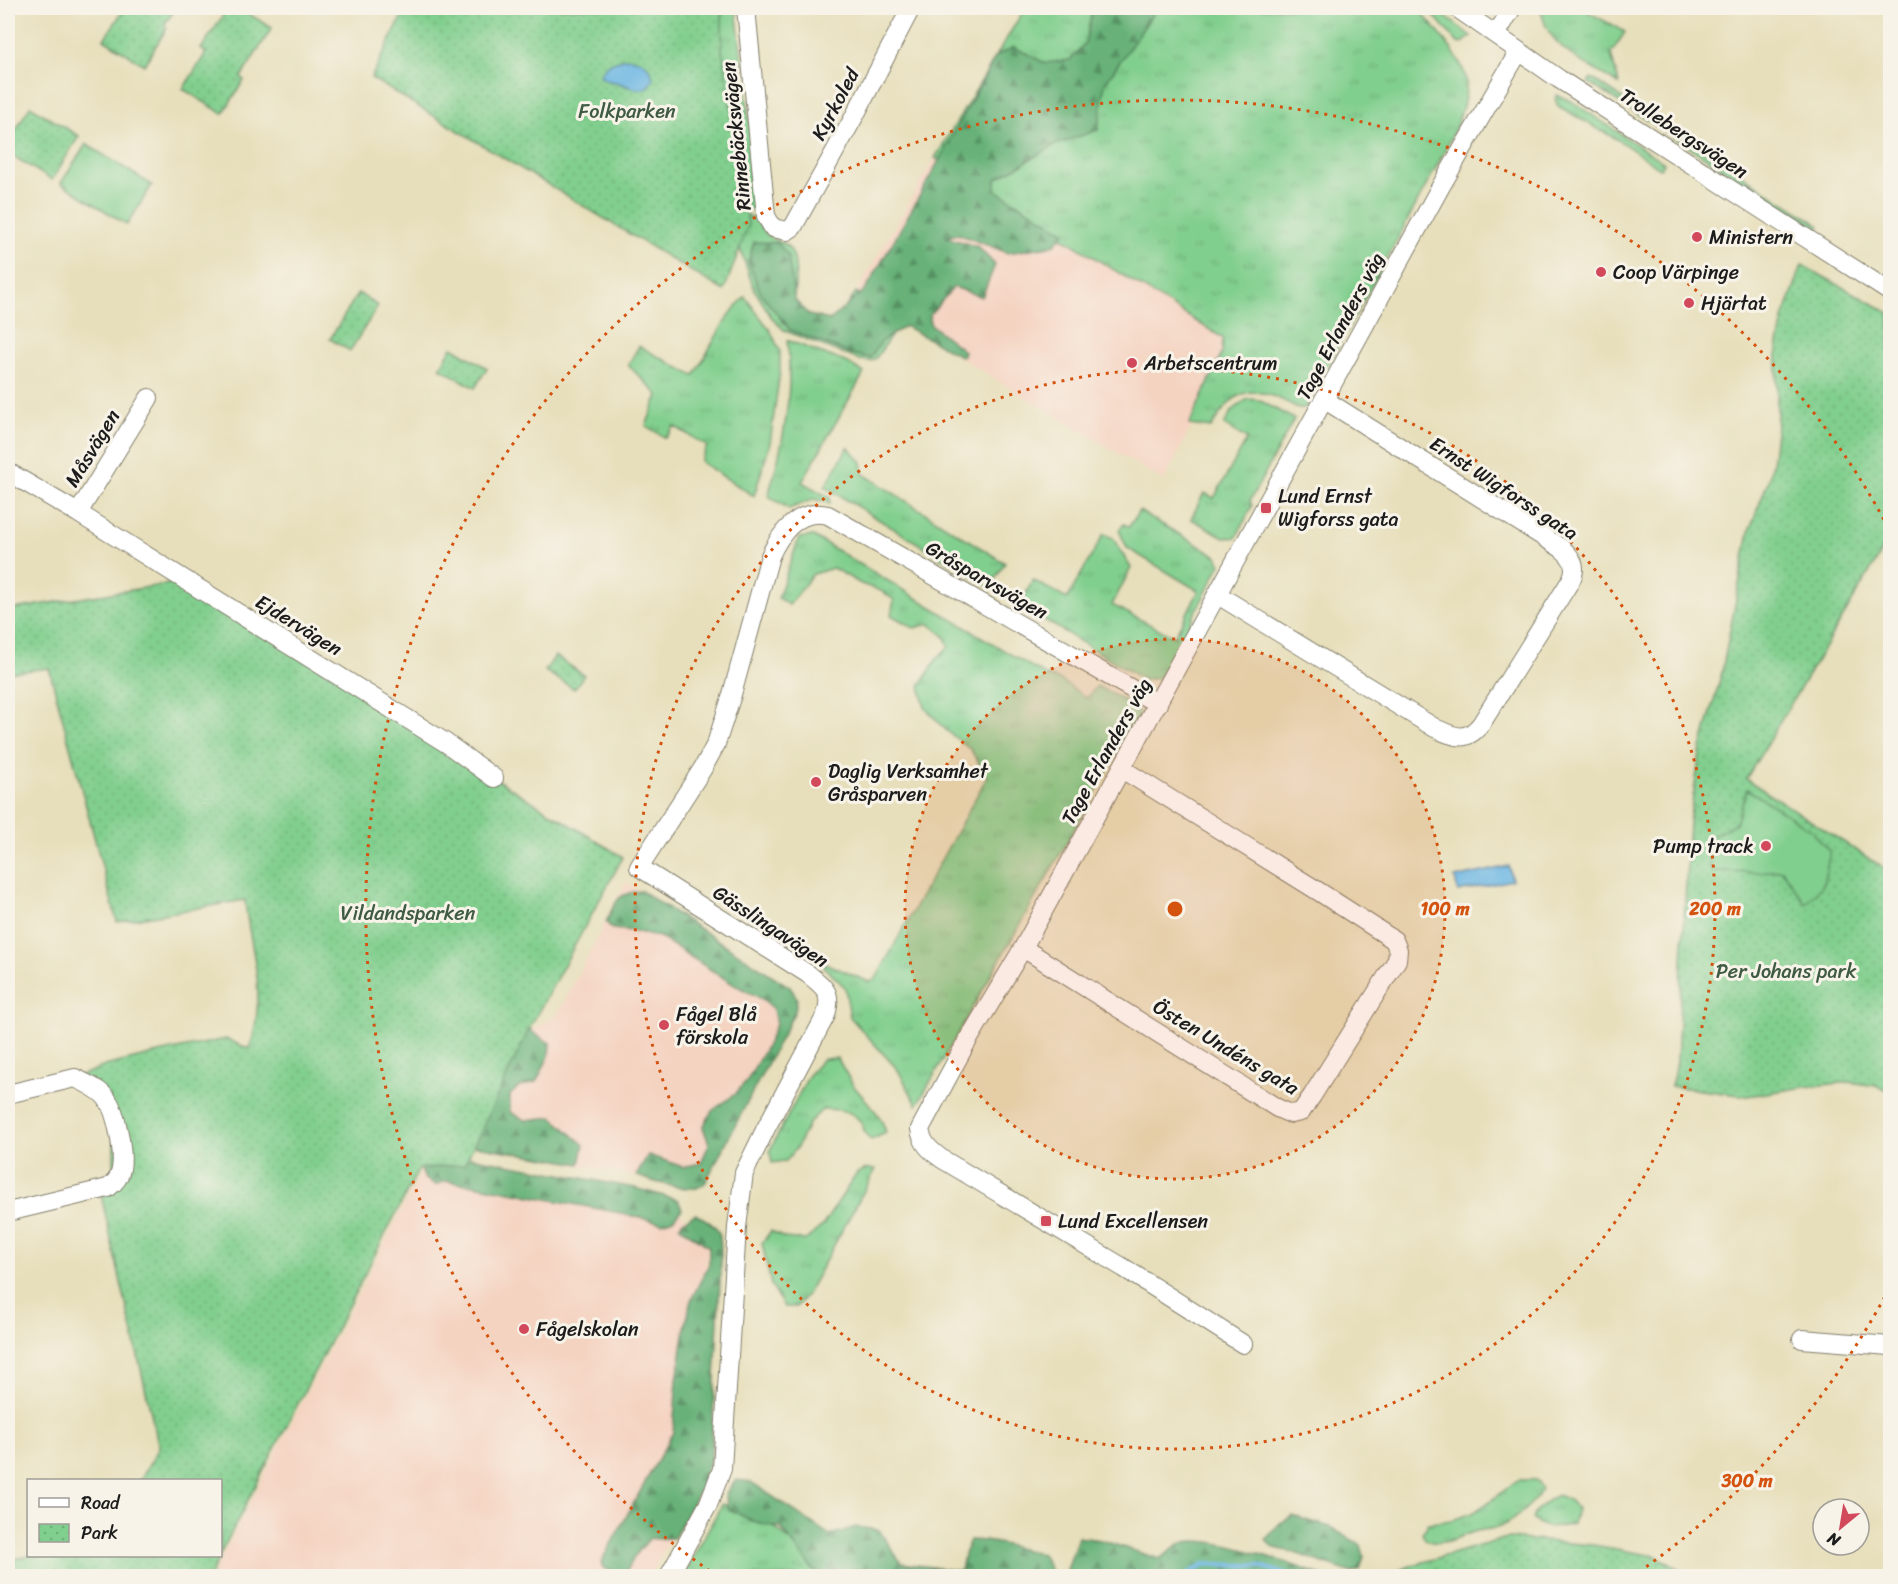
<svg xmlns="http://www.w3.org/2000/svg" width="1898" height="1584" font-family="Sriracha,sans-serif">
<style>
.built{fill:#f5d3c1}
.grass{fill:url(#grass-tufts);stroke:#4e7655;stroke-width:1.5}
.forest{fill:url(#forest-firs);stroke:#42674a;stroke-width:1.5}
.park{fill:url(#park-dots);stroke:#4e7655;stroke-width:1.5}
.pitch{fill:#81cf8e;stroke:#4e7655;stroke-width:1.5}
.water{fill:#6ab6e3;stroke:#436980;stroke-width:1.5}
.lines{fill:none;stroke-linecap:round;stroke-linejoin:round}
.stream{stroke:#6ab6e3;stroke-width:5}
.minor-casing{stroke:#827e6c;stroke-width:20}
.minor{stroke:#fff;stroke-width:18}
.ring{fill:none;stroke:#d4530e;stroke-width:3;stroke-dasharray:3 6}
.poi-dot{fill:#d1495b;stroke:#f7f3e8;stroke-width:2}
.labels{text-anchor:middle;stroke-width:6;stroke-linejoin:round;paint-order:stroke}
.street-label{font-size:20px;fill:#1c1c1c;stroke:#f7f3e8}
.park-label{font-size:20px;fill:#3f5b44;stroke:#f7f3e8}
.poi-label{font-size:20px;fill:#1c1c1c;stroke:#f7f3e8;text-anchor:start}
.centre{fill:#d4530e;stroke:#f7f3e8;stroke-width:3}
.ring-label{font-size:18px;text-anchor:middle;font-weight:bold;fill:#d4530e;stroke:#f7f3e8;stroke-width:6;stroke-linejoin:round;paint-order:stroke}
</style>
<defs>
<pattern id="grass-tufts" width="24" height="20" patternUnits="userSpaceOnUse" patternTransform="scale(1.5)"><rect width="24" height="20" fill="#81cf8e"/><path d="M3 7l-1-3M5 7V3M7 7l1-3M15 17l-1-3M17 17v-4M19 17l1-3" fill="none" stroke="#6fb17a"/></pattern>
<pattern id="forest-firs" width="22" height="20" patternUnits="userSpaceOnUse" patternTransform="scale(1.5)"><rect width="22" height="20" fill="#68b279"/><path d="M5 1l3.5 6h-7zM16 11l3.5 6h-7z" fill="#559062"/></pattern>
<pattern id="park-dots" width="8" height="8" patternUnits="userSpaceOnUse" patternTransform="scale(1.5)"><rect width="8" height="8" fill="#81cf8e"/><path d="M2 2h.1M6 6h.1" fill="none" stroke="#6fb17a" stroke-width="1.8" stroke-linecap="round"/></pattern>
</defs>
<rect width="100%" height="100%" fill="#f7f3e8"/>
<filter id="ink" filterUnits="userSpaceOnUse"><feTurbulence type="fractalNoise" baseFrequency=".0167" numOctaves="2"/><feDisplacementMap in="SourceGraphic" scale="12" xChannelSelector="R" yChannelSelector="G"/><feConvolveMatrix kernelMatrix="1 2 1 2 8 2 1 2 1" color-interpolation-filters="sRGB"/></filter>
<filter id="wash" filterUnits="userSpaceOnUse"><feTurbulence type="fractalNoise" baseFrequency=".008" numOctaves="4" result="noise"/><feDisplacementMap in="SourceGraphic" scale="24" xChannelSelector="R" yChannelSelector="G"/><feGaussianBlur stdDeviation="1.35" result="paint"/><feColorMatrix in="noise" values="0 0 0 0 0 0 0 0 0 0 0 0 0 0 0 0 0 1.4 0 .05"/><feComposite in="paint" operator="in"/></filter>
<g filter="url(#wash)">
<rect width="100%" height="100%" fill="#e7dfbb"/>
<!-- built -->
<path class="built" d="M 935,158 L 1233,344 L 1164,481 L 855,294 Z
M 626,882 L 784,987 L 793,1010 L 688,1186 L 476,1145 L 527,1034 L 557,1015 Z
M 422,1170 L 667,1205 L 707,1232 L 707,1425 L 704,1477 L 650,1576 L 212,1576 Z"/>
<!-- grass -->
<path class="grass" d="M 714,8 L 736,8 L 754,161 L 756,209 L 740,210 Z
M 1025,8 L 1417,8 C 1431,23 1463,58 1466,79 C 1470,113 1435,168 1420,197 C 1383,268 1342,336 1306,407 L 1300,409 C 1256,386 1239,381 1211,428 L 1189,425 L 1222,353 L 1223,338 L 935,158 Z
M 1427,8 L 1434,8 L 1471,36 L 1462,44 L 1458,43 Z
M 1541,8 L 1581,8 L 1625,32 L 1611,54 L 1619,84 C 1588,65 1545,48 1541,8 Z
M 1591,78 L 1802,214 L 1820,226 L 1817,230 L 1588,82 Z
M 1557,95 L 1571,101 L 1664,163 L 1660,168 L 1618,140 L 1558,106 L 1555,99 Z
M 750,216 C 759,221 761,230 769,236 C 775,241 784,242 789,248 C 800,259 794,293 793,308 L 832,330 L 856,292 L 902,320 L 876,358 L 871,361 L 859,360 L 793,334 L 784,330 L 772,318 L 754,289 L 737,240 L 743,217 Z
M 745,297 L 770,330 L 780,351 L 780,371 L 770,443 L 754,496 L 702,463 L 701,460 L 707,446 L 674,426 L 666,438 L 646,426 L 658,395 L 628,365 L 639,346 L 694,376 C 710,350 722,319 745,297 Z
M 787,340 L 848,363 L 864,373 L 802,482 L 830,498 L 830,503 L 814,499 L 789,509 L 768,496 C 783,447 794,390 787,340 Z
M 1247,399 L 1259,400 L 1294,419 L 1250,501 L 1252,506 L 1236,538 L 1224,537 L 1191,519 L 1204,493 L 1214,498 L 1247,439 L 1224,425 L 1232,411 Z
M 848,447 L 862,462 L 863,474 L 1005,563 L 992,584 L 988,586 L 825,487 Z
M 1139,511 L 1217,556 L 1221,564 L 1163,673 L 1157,678 L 1144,680 L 1020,605 L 1033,580 L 1067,599 L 1104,534 L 1113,538 L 1131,568 L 1112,605 L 1174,637 L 1199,591 L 1127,548 L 1119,530 L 1124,524 L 1129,527 Z
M 813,536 L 1047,676 L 1060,680 L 1087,698 L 1097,686 L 1135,706 L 1140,714 L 917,1105 L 898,1070 L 850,1017 L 845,987 L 824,967 L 825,963 L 869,982 L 875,980 L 987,777 L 971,750 L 947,731 L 925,708 L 920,686 L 936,660 L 949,646 L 944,636 L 929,624 L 914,628 L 891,615 L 894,600 L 881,591 L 861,584 L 833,568 L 813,574 L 789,605 L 778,598 L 799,538 Z
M 837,1058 C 844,1068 849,1081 857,1090 C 869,1104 882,1115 886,1133 L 871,1140 C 862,1133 865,1127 859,1120 C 850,1109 836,1110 823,1109 L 809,1123 L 796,1149 L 786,1161 L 772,1163 L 770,1150 L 810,1073 L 823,1059 Z
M 867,1169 L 876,1169 L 807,1294 L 796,1307 L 784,1307 L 771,1285 L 762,1243 L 771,1231 L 784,1238 L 806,1240 L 823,1225 L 857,1173 Z
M 1518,1480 L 1536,1480 L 1542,1489 C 1535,1502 1515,1520 1501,1526 C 1493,1530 1482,1529 1474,1532 C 1456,1537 1444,1547 1425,1540 L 1422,1533 L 1429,1523 C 1474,1520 1484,1505 1518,1480 Z
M 1558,1495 L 1571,1501 L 1577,1509 L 1573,1524 C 1556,1528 1546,1531 1532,1519 C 1536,1508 1548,1499 1558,1495 Z
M 722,1504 L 772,1525 L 828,1574 L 838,1576 L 683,1576 Z"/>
<!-- forest -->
<path class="forest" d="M 1093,8 L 1157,8 L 1105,83 L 1098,130 L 1055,145 L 996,179 L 996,190 L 1065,232 L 1054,245 L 1008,253 L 958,234 L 946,237 L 978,247 L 995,265 L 982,297 L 954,287 L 930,314 L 930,324 L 964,351 L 962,357 L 905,326 L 882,341 L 870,358 L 851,354 L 790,330 L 761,294 L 748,262 L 754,242 L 777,243 L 788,255 L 795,300 L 809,315 L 830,320 L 866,289 L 925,186 L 996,56 L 1014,47 L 1045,63 L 1070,60 L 1085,43 Z
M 641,891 L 790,987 L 797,998 L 795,1011 L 705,1183 C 702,1185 700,1187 697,1188 C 683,1190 648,1181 636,1175 L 648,1155 L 683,1167 L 701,1163 L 709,1144 L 703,1127 L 712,1111 L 735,1094 L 748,1079 L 768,1043 L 776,1024 L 773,1009 L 764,1000 L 733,984 L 660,937 L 634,931 L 612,929 L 606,922 C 616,902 616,893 641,891 Z
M 529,1026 L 533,1033 L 550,1043 L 549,1056 L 536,1082 L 519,1087 L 510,1095 L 510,1112 L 525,1120 L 552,1117 L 584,1145 L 580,1164 L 447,1141 Z
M 443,1152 L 635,1188 L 678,1200 L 682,1209 L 673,1219 L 662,1223 L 620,1213 L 474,1185 L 446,1181 L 436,1185 L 425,1179 L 418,1163 Z
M 695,1214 C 724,1228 720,1232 721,1262 L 711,1456 L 702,1485 L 674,1538 L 649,1539 L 634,1557 L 624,1576 L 603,1568 L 601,1562 L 673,1432 L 677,1380 L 685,1328 L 691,1300 L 709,1264 L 709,1247 L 679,1226 L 683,1221 Z
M 736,1480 L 751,1482 L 830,1535 L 856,1527 L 879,1530 L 901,1563 L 961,1571 L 964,1554 L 970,1540 C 996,1540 1017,1549 1042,1554 L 1053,1575 L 1065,1576 L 1078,1537 L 1101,1540 L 1159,1559 C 1167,1554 1175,1547 1183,1543 C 1207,1533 1297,1566 1323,1576 C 1286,1577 1250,1574 1212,1575 L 1206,1576 L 829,1576 L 813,1570 L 781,1528 L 752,1521 L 727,1508 L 726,1493 Z
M 1293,1516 L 1330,1527 L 1361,1545 L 1364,1556 L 1360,1570 L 1352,1573 L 1295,1553 L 1272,1547 L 1266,1539 L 1280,1523 Z"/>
<!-- park -->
<path class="park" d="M 125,8 L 176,8 L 164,25 L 167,28 L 144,65 L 104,39 Z
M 228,8 L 239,8 L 272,28 L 241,77 L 244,80 L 223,114 L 183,89 L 206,53 L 201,49 Z
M 392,8 L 722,8 L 722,50 L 746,200 L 748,226 L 724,291 L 371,78 L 403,14 Z
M 30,106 L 79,136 L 52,180 L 8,153 L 8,143 Z
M 1802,265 L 1890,313 L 1890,538 L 1746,779 L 1890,872 L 1890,1091 L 1876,1086 L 1850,1082 L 1805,1087 L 1747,1096 L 1671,1086 L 1677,1062 L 1689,822 L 1701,748 L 1722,672 L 1749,532 L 1769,478 L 1773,457 L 1777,424 L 1777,349 L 1783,319 Z
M 358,293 L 378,306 L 350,351 L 330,339 Z
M 452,347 L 487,368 L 475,388 L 440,368 Z
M 186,581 L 494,778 L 623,857 L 528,1031 L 465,1164 L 419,1169 L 220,1555 L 220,1480 L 140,1480 L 159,1448 L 100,1191 L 114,1184 L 114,1114 L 75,1078 L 105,1066 L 162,1052 L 226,1039 L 250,1049 C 257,1023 260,996 256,970 C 253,946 247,924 245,900 L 117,922 L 49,668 L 8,673 L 8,610 Z
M 555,656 L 584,675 L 574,689 L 545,671 Z
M 1507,1538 L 1593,1545 L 1656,1556 L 1691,1576 L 1385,1576 L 1413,1565 Z
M 29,1556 L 220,1556 L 210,1576 L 8,1576 L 8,1560 Z"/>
<!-- pitch -->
<path class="pitch" d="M 86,144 L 152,185 L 127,225 L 61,183 Z
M 1747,789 L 1811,830 L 1830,852 L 1823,885 L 1806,904 L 1782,870 L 1758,872 L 1711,871 L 1707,839 L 1736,823 Z"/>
<!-- water -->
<path class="water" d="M 628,58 C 642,59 651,65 653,79 C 644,97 633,87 619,83 C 611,81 606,82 600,76 C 603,64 616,60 628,58 Z
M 1509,866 L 1512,880 L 1458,892 L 1455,878 Z"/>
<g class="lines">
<!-- stream -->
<path class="stream" d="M 1185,1576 L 1205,1564 L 1260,1566 L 1290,1576"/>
</g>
</g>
<g filter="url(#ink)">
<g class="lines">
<!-- minor casing -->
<g class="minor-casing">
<path id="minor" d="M 746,8 L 766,216 L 773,228 L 787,231 L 793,227 L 854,117 L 911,8
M 1457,8 L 1559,79 L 1890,292
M 1496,35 L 1512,8
M 8,472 L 78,513 L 446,743 L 494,778
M 78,513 L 149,398
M 1218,595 L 1435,728 C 1455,737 1466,743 1481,724 L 1571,580 C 1578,566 1572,557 1561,548 L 1325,400
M 1023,948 L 1277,1108 L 1291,1114 L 1301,1112 L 1312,1096 L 1397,960 L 1398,950 L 1394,940 L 1318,891 L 1122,769
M 8,1094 L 75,1078 C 85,1083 100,1089 107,1099 C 117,1113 124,1152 121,1169 C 120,1177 115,1183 108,1188 L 8,1212
M 1802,1339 L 1890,1346
M 1243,1344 L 1124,1268 L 942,1159 C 931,1151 922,1144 920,1129 L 964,1047 L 1023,948 L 1441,186 L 1519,51
M 669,1576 L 708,1505 L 722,1469 L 737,1227 L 744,1173 L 766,1128 L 826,1015 C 833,992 824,987 808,974 L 639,867 L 703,768 L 716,744 L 731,698 L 770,556 C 781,532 799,508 828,515 L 1158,704"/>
</g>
<!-- minor -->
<use href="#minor" class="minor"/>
</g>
</g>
<!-- distance rings -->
<circle cx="1175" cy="909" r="270" fill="#d4530e" fill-opacity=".12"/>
<g class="ring">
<circle cx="1175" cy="909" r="270"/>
<circle cx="1175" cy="909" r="540"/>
<path d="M1889 1289A809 809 0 0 1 1633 1576M717 1576A809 809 0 1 1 1889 529"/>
</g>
<!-- markers -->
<g class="poi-dot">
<circle cx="1697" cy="237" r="6"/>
<circle cx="1601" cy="272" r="6"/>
<circle cx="1689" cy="303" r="6"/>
<circle cx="1132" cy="363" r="6"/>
<rect x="1260" y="502" width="12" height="12" rx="3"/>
<circle cx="816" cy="782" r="6"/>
<circle cx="1766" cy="846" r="6"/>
<circle cx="664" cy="1025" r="6"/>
<rect x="1040" y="1215" width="12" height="12" rx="3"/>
<circle cx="524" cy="1329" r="6"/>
</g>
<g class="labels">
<!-- street labels -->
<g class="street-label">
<text transform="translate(835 104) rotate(-62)" y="7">Kyrkoled</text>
<text transform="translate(1684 133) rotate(33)" y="7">Trollebergsvägen</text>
<text transform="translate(736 136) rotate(-96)" y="7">Rinnebäcksvägen</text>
<text transform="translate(1340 326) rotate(-62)" y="7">Tage Erlanders väg</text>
<text transform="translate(92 448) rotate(-59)" y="7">Måsvägen</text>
<text transform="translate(1504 488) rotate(33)" y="7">Ernst Wigforss gata</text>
<text transform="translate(987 580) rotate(30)" y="7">Gråsparvsvägen</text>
<text transform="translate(299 625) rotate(32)" y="7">Ejdervägen</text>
<text transform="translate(1106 751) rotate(-61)" y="7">Tage Erlanders väg</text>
<text transform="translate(771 926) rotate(33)" y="7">Gässlingavägen</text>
<text transform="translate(1226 1047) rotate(31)" y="7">Östen Undéns gata</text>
</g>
<!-- park labels -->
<g class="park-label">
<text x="627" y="118">Folkparken</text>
<text x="408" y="920">Vildandsparken</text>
<text x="1786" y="978">Per Johans park</text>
</g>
<!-- poi labels -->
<g class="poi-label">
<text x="1709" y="244">Ministern</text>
<text x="1613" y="279">Coop Värpinge</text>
<text x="1701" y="310">Hjärtat</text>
<text x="1144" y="370">Arbetscentrum</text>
<text x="1278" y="503">Lund Ernst<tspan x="1278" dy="23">Wigforss gata</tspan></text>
<text x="828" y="778">Daglig Verksamhet<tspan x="828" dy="23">Gråsparven</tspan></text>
<text x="1754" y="853" text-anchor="end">Pump track</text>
<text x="676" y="1021">Fågel Blå<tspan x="676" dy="23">förskola</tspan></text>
<text x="1058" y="1228">Lund Excellensen</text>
<text x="536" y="1336">Fågelskolan</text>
</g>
</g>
<circle cx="1175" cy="909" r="9" class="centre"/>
<g class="ring-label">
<text x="1445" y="915">100 m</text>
<text x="1715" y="915">200 m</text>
<text x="1747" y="1487">300 m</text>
</g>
<!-- margin -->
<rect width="1898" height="1584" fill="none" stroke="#f7f3e8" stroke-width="30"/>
<!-- legend -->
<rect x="27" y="1479" width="195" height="78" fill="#f7f3e8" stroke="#9f9d96" stroke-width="1.5"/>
<rect x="39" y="1498" width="30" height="9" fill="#ffffff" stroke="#9f9d96" stroke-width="1.5"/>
<text x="81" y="1509" font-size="18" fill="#1c1c1c">Road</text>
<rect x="39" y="1524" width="30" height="18" fill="url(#park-dots)" stroke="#9f9d96" stroke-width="1.5"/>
<text x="81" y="1539" font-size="18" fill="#1c1c1c">Park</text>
<!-- north arrow -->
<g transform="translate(1841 1527) rotate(210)"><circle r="28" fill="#f7f3e8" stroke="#9f9d96" stroke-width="1.5"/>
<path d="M0-4.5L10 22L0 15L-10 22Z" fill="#d1495b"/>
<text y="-9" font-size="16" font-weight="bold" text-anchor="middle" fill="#1c1c1c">N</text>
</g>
</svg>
